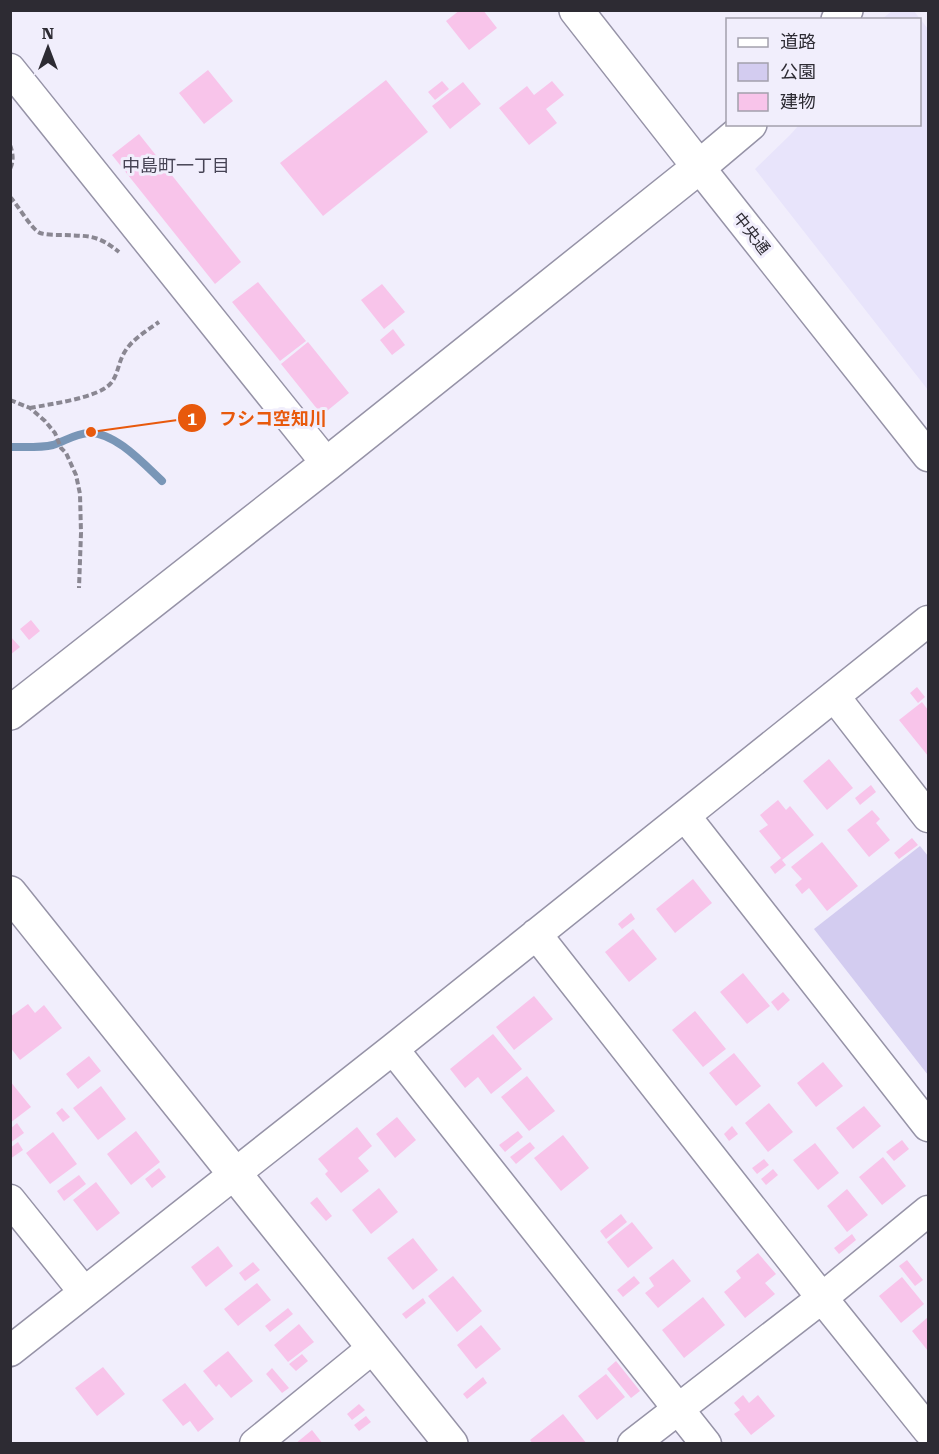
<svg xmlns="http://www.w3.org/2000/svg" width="939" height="1454" font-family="'Roboto Serif','Noto Sans JP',serif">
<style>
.built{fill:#e8e4fb}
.green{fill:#d3ccf0}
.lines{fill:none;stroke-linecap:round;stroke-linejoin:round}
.stream{stroke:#7996b7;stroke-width:8}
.building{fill:#f8c4ea}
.street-casing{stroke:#9693a7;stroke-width:33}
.secondary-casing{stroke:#9693a7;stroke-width:36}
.path{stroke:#8a8792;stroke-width:4;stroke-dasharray:6 3;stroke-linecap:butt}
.street{stroke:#fff;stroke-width:30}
.secondary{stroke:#fff;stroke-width:33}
.labels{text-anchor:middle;stroke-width:6;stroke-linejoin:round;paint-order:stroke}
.street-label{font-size:16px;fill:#2d2b33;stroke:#f1eefc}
.neighbourhood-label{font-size:18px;fill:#464354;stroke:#f1eefc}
.leader{fill:none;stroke:#e8590c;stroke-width:2}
.callout-dot{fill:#e8590c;stroke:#f1eefc;stroke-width:2}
.mark-label{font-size:18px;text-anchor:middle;font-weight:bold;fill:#fff}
.callout-label{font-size:18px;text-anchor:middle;font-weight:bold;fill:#e8590c;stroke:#f1eefc;stroke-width:6;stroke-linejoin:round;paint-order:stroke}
</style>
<rect width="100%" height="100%" fill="#f1eefc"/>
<!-- built -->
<path class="built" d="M 892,11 L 914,11 L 928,29 L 928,390 L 755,169 L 790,135 L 799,125 L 920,124 L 920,20 L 882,19 Z"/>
<!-- green -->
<path class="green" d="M 920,846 L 928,856 L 928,1075 L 814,929 Z"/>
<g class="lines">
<!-- stream -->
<path class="stream" d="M 10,447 C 24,447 40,448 53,445 C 65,441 75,434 88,433 C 114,431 144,464 162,481"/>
</g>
<!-- building -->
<path class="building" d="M 460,10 L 483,10 L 497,28 L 469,50 L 446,21 Z
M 208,70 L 233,101 L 204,124 L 179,93 Z
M 386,80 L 428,132 L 323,216 L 280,163 Z
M 442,81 L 449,89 L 435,100 L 428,92 Z
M 552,81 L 564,95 L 546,109 L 557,123 L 529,145 L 499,108 L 527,86 L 534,95 Z
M 463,82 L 481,104 L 450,129 L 432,106 Z
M 139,134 L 241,262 L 215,284 L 112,155 Z
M 258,282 L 306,341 L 280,361 L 232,302 Z
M 382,284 L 405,312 L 384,329 L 361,300 Z
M 393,329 L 405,345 L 392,355 L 380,340 Z
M 308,342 L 349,393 L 322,415 L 281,364 Z
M 31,620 L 40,631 L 29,640 L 20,629 Z
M 10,636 L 20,647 L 10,655 Z
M 917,687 L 925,697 L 918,703 L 910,693 Z
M 922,702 L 928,710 L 928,756 L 899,720 Z
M 829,759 L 853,788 L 827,810 L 803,781 Z
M 871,785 L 876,792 L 860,805 L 855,798 Z
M 778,800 L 786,810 L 790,806 L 814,835 L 782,860 L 786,865 L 775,874 L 770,867 L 781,858 L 759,831 L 768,825 L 760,815 Z
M 872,810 L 880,819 L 876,823 L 890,840 L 869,857 L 847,830 Z
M 912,838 L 918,845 L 899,859 L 894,853 Z
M 822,842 L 858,886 L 827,911 L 809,888 L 802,894 L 795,885 L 802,879 L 791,867 Z
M 693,879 L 712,903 L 675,933 L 656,909 Z
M 631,913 L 635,919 L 622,929 L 618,924 Z
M 633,929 L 657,959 L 629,982 L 605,952 Z
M 743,973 L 770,1006 L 747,1024 L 720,992 Z
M 783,992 L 790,1000 L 778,1011 L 771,1002 Z
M 534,996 L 553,1019 L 514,1050 L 496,1027 Z
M 28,1004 L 35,1013 L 44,1005 L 62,1028 L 20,1060 L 10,1047 L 10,1017 Z
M 695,1011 L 726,1049 L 703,1067 L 672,1030 Z
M 493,1034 L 522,1069 L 491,1094 L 478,1077 L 465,1088 L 450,1069 Z
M 734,1053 L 761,1086 L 736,1106 L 709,1073 Z
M 89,1056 L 101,1071 L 78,1089 L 66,1074 Z
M 823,1062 L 843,1086 L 816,1107 L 797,1083 Z
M 527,1076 L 555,1111 L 529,1131 L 501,1097 Z
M 10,1081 L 31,1107 L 10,1123 Z
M 101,1086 L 126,1119 L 98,1140 L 73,1108 Z
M 769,1103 L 793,1132 L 768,1152 L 745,1123 Z
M 864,1106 L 881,1126 L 853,1149 L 836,1128 Z
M 62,1108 L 70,1117 L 63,1122 L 56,1113 Z
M 397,1117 L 416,1140 L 395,1158 L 376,1134 Z
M 17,1123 L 24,1133 L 10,1143 L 10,1129 Z
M 732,1126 L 738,1134 L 729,1141 L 724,1134 Z
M 357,1127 L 372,1146 L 358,1158 L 369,1171 L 341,1193 L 325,1174 L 328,1171 L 318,1159 Z
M 136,1131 L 160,1162 L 131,1185 L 107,1154 Z
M 518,1131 L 523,1137 L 505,1152 L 499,1145 Z
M 53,1132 L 77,1164 L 50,1184 L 26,1153 Z
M 563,1135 L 589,1168 L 561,1191 L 534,1158 Z
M 902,1140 L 909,1149 L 894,1161 L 886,1152 Z
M 18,1142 L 23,1150 L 10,1159 L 10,1148 Z
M 530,1142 L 535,1148 L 516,1164 L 510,1157 Z
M 815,1143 L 839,1173 L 818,1190 L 793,1160 Z
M 883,1157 L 906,1186 L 882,1205 L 859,1177 Z
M 764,1159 L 769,1165 L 757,1174 L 752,1168 Z
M 159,1168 L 166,1177 L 152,1188 L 145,1179 Z
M 773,1169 L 778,1175 L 766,1185 L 761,1179 Z
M 79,1175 L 86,1184 L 64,1201 L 57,1191 Z
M 96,1182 L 120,1213 L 97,1231 L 73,1200 Z
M 379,1188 L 398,1212 L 371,1234 L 352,1210 Z
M 847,1189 L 868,1215 L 847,1232 L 827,1206 Z
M 317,1197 L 332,1216 L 326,1221 L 310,1203 Z
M 621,1214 L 627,1222 L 606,1239 L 600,1231 Z
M 632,1222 L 653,1248 L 628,1268 L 607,1242 Z
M 852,1234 L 856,1240 L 839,1254 L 834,1248 Z
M 413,1238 L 438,1270 L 413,1290 L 387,1258 Z
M 218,1246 L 233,1266 L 206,1287 L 191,1267 Z
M 758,1253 L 776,1274 L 765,1283 L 775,1294 L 745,1318 L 724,1292 L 741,1278 L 736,1271 Z
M 673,1259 L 691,1281 L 658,1308 L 645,1293 L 654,1286 L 649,1278 Z
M 907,1260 L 923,1280 L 915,1286 L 899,1266 Z
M 253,1262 L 260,1270 L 245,1281 L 239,1273 Z
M 453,1276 L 482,1311 L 457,1332 L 428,1296 Z
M 634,1276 L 640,1283 L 623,1297 L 617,1290 Z
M 902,1277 L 924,1304 L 901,1323 L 879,1296 Z
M 257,1283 L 271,1300 L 238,1326 L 224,1309 Z
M 703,1297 L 725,1325 L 684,1358 L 662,1330 Z
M 423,1298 L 426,1303 L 406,1319 L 402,1314 Z
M 288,1308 L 293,1314 L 270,1332 L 265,1326 Z
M 928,1317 L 928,1351 L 912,1331 Z
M 299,1324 L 314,1342 L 288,1362 L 274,1345 Z
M 481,1325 L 501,1349 L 476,1369 L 457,1345 Z
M 228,1351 L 253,1381 L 231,1398 L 219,1384 L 216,1387 L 203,1371 Z
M 302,1354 L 308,1361 L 296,1371 L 289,1364 Z
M 616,1361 L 640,1391 L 631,1398 L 607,1369 Z
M 103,1367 L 125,1394 L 97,1416 L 75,1388 Z
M 272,1368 L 289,1388 L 282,1393 L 266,1374 Z
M 606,1374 L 625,1397 L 597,1420 L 578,1396 Z
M 483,1377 L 487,1383 L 467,1399 L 463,1394 Z
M 185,1383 L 214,1419 L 198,1432 L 190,1421 L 183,1426 L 162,1400 Z
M 743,1395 L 749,1403 L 758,1395 L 775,1416 L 751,1435 L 734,1414 L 740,1410 L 734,1403 Z
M 359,1404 L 365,1410 L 352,1420 L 347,1414 Z
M 563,1414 L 587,1444 L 533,1444 L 530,1440 Z
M 366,1416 L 371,1422 L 359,1431 L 354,1425 Z
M 312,1430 L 323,1444 L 295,1444 Z"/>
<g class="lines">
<!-- street casing -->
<g class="street-casing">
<path id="street" d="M 10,69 L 327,464
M 699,167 L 928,456
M 834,696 L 928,817
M 685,816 L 928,1126
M 536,934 L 822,1298 L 928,1430
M 393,1049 L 706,1444
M 10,1200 L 84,1292
M 10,1351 L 393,1049 L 928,621
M 255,1444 L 374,1347
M 633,1444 L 822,1298 L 928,1211"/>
</g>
<!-- secondary casing -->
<g class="secondary-casing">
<path id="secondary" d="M 576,10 L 699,167
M 838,20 L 846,10
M 10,713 L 327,464 L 699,167 L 750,124
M 10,893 L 451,1444"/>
</g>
<!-- path -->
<path class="path" d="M 10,145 C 13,153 14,161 10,169
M 10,197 C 18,205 31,229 40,233 C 47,235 56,235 63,235 C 90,236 98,235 119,252
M 10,400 L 30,408 L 45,421 L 55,433 L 61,448 L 66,453 L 76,475 L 80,494 L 81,533 L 79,588
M 30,408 C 50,404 99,398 111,383 C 117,376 118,366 122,357 C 129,341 145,332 159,322"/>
<!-- street -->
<use href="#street" class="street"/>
<!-- secondary -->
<use href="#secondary" class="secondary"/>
</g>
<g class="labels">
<!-- street labels -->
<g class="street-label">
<text transform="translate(752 233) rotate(52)" y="6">中央通</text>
</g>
<!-- neighbourhood labels -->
<g class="neighbourhood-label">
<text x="176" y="172">中島町一丁目</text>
</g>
</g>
<!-- callouts -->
<path class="leader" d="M91 432L192 418"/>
<g class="callout-dot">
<circle cx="91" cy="432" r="6"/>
<circle cx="192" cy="418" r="15"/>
</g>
<g class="mark-label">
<text x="192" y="425">1</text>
</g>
<g class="callout-label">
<text x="273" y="425">フシコ空知川</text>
</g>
<!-- border -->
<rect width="939" height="1454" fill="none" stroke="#2d2b33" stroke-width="24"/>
<!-- legend -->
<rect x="726" y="18" width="195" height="108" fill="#f1eefc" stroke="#a3a0ac" stroke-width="1.5"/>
<rect x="738" y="38" width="30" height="9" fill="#ffffff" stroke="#a3a0ac" stroke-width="1.5"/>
<text x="780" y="48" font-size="18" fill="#2d2b33">道路</text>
<rect x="738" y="63" width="30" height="18" fill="#d3ccf0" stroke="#a3a0ac" stroke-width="1.5"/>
<text x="780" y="78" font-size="18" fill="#2d2b33">公園</text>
<rect x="738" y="93" width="30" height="18" fill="#f8c4ea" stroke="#a3a0ac" stroke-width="1.5"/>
<text x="780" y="108" font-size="18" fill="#2d2b33">建物</text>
<!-- north arrow -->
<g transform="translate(48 48)" stroke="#f1eefc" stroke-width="4.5" paint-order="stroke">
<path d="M0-4.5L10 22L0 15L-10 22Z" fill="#2d2b33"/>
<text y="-9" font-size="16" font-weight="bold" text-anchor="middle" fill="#2d2b33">N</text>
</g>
</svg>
